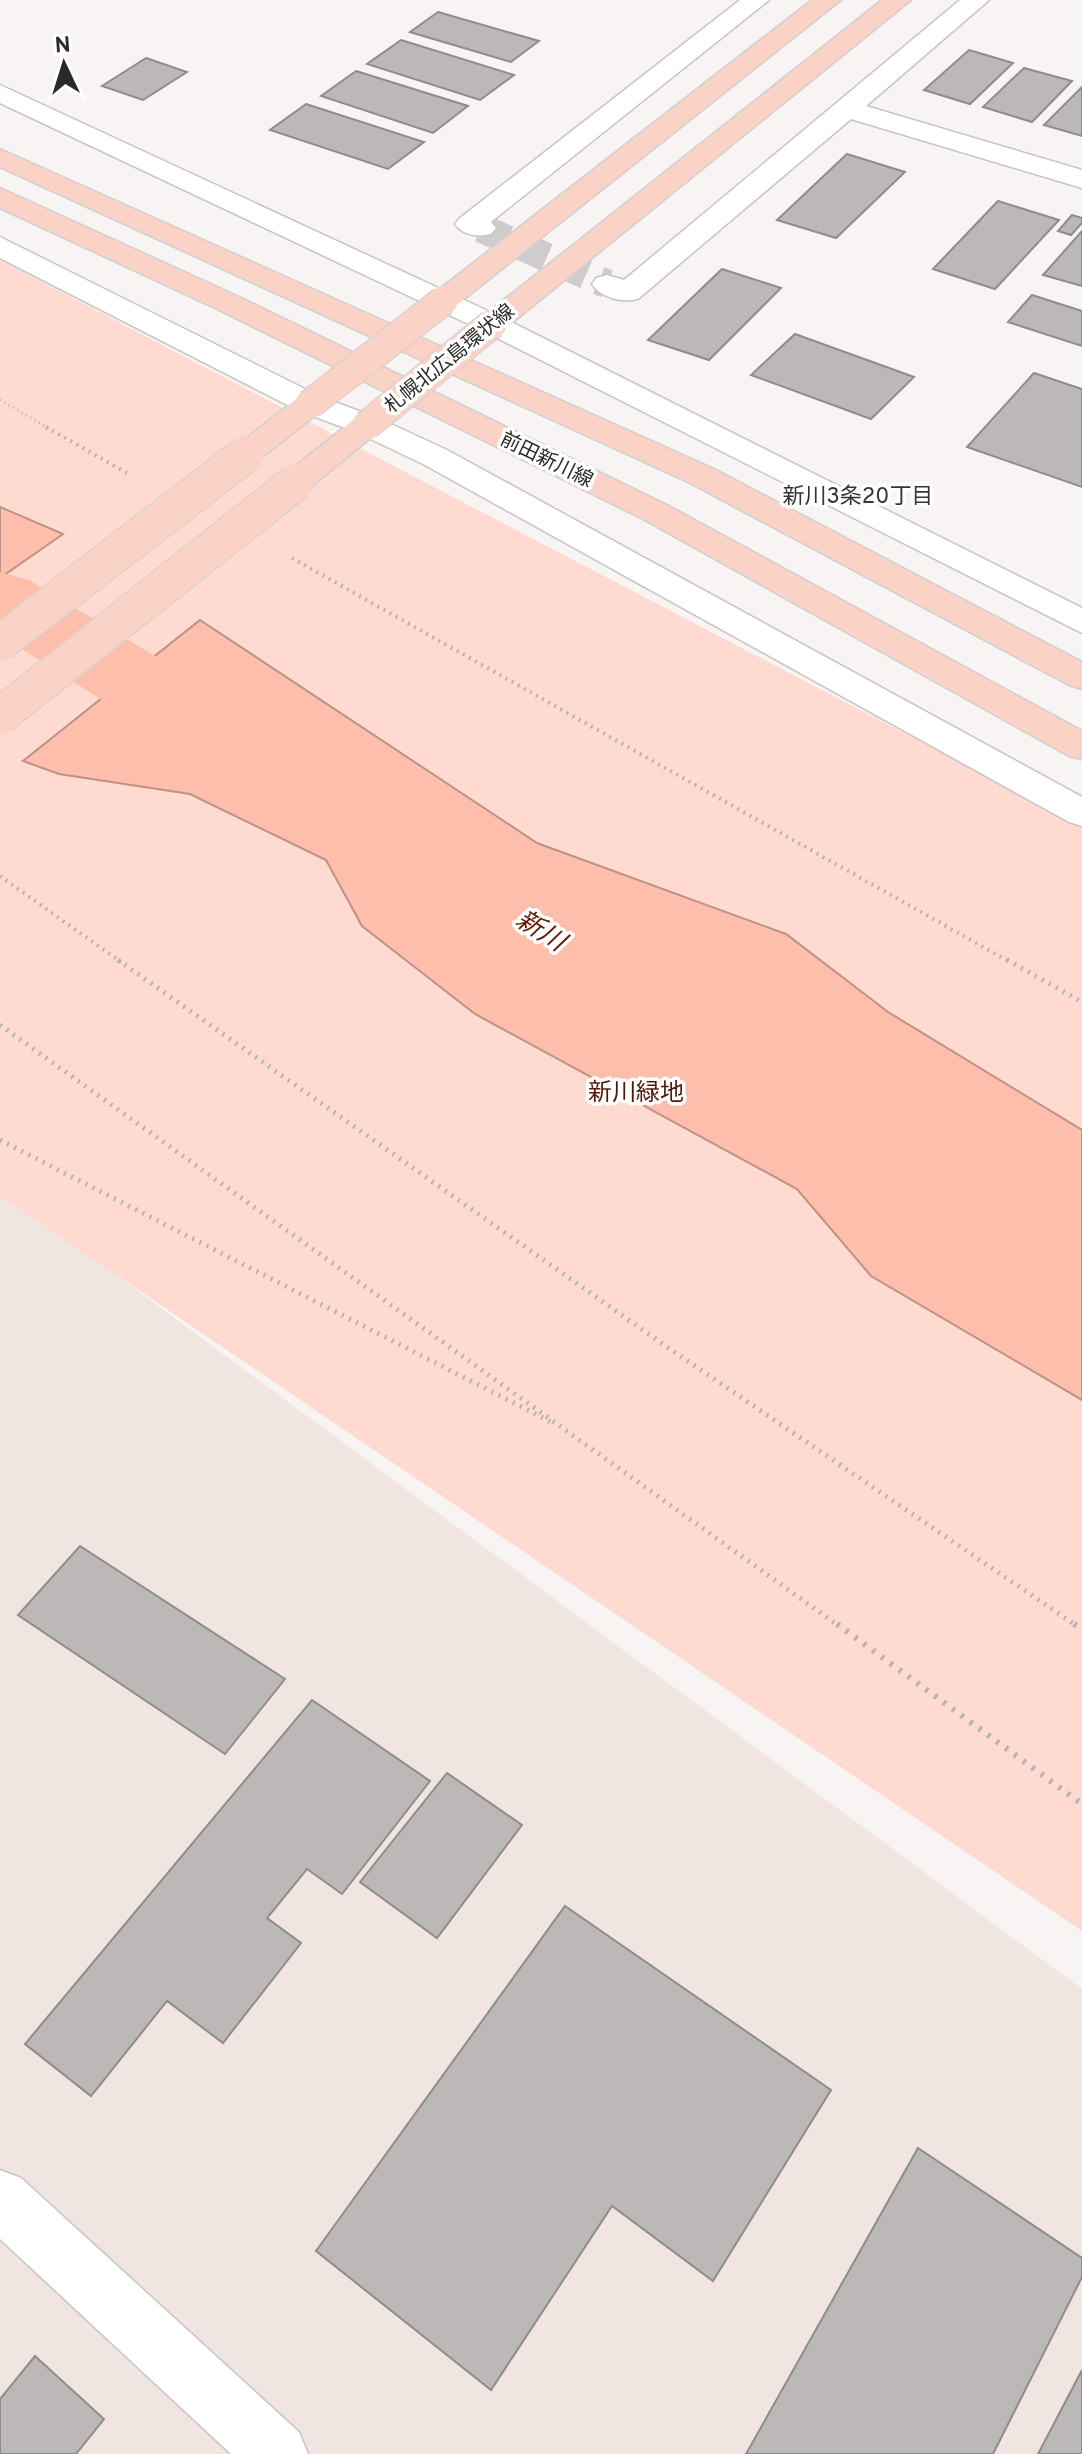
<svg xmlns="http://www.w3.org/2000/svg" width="1082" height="2454" font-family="Overpass,'Noto Sans JP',sans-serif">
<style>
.built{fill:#f1e5e2}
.green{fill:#fedad0}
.water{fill:#fdbeac;stroke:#be9285;stroke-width:2}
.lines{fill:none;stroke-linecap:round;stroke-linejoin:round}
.river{fill:#fdbeac;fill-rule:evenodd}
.building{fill:#bbb8b7;stroke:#8f8c8b;stroke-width:2}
.street-tunnel{stroke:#cfcccb;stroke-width:29;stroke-dasharray:29 14;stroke-linecap:butt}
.street-casing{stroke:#c7c4c3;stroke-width:3}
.primary-casing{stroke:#d0d0d0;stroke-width:3}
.path-far3{stroke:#b6b3b2;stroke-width:3;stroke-dasharray:1 4;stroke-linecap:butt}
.path-far2{stroke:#b6b3b2;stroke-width:4;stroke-dasharray:2 5;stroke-linecap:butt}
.path-far1{stroke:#b6b3b2;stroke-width:5;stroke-dasharray:2 6;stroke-linecap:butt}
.path{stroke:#b6b3b2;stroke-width:6;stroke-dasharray:3 8;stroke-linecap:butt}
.street{fill:#fff;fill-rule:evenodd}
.primary{fill:#fad2c6;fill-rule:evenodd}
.primary-bridge-far1-casing{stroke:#d0d0d0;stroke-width:31;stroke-linecap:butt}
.primary-bridge-casing{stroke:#d0d0d0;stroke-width:38;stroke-linecap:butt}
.primary-bridge-far1{stroke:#fad2c6;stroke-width:29}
.primary-bridge{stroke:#fad2c6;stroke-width:36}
.labels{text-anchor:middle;stroke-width:7;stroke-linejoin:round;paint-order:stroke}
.far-street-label{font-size:20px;fill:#2b2a29;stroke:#fff}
.far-neighbourhood-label{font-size:22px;fill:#373534;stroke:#fff}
.park-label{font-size:24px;fill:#501a0a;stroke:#fff}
.water-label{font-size:26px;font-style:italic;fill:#601902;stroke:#fff}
</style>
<rect width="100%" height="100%" fill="#f8f4f3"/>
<!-- built -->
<path class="built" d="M 0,1189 L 1082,1989 L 1082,2454 L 0,2454 Z"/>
<!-- green -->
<path class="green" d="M 0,260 L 1082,826 L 1082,1931 L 0,1196 Z"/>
<!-- water -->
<path class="water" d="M 0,507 L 63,534 L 0,578 Z
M 200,620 L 537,843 L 786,934 L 888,1012 L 1082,1130 L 1082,1400 L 871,1276 L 797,1189 L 475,1014 L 362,926 L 326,860 L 190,794 L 59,774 L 23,761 Z"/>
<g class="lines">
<!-- river -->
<path class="river" d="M 0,572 L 29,580 L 282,733 L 295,754 L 282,775 L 251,783 L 220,775 L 0,635 Z"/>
</g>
<!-- building -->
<path class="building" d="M 438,12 L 539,41 L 511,62 L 410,32 Z
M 401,40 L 514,75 L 480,100 L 367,64 Z
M 969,50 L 1013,63 L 970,104 L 924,90 Z
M 146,58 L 187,72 L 143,100 L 102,86 Z
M 1024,68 L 1072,81 L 1032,122 L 983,107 Z
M 356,71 L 468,106 L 433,133 L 321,96 Z
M 1082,87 L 1082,136 L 1044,125 Z
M 306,104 L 424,142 L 388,169 L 270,130 Z
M 847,154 L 905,172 L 836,238 L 777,220 Z
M 998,201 L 1059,220 L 995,289 L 933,269 Z
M 1072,215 L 1082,218 L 1082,223 L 1071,235 L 1058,231 Z
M 1082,231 L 1082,286 L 1043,275 Z
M 722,269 L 781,288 L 709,360 L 648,340 Z
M 1032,295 L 1082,311 L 1082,346 L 1008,322 Z
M 795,334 L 914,377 L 871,419 L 751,375 Z
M 1034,373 L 1082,389 L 1082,487 L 967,447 Z
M 80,1546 L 285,1679 L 225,1754 L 18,1615 Z
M 312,1700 L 430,1781 L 342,1894 L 307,1869 L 267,1918 L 301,1943 L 223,2043 L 167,2001 L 91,2096 L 25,2044 Z
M 447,1773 L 522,1825 L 437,1938 L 360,1882 Z
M 565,1906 L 831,2090 L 713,2281 L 612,2206 L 491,2390 L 316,2251 Z
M 918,2148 L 1082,2258 L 1082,2277 L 993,2454 L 746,2454 Z
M 35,2356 L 104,2419 L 76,2454 L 0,2454 L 0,2399 Z
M 1082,2370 L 1082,2454 L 1038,2454 Z"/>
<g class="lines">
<!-- street-tunnel -->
<path class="street-tunnel" d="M 481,228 L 607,284"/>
<!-- street casing -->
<g class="street-casing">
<path id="street" d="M 740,0 L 769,0 L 491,222 L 496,228 L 491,234 C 478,237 463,236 455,224 L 460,218 Z
M 960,0 L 989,0 L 866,106 L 1082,170 L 1082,188 L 851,119 L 638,299 C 622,303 601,298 592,284 L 596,278 L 607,275 L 624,280 Z
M 0,85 L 503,318 L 1082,608 L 1082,633 L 481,330 L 0,103 Z
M 0,237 L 321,397 L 378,418 L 447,450 L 1082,797 L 1082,826 L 1069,822 L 423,464 L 356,432 L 299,411 L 0,258 Z
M 0,2170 L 21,2178 L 299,2432 L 308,2454 L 231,2454 L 0,2239 Z"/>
</g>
<!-- primary casing -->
<g class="primary-casing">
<path id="primary" d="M 812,0 L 841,0 L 454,307 L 432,307 L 428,301 L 432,295 Z
M 882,0 L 911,0 L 503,330 L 481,330 L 477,324 L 481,318 Z
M 0,149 L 714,469 L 1082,662 L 1082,689 L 1069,685 L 690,483 L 0,167 Z
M 0,188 L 237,296 L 667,505 L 1082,731 L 1082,759 L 1069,756 L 643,519 L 215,308 L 0,208 Z
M 310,394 L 321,397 L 326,404 L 321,411 L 257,461 L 246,464 L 235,461 L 230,454 L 235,447 L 299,397 Z
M 367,415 L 378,418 L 383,425 L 378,432 L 308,489 L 296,492 L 284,489 L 280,482 L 284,475 L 356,418 Z"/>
</g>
<!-- path-far3 -->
<path class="path-far3" d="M 0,400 L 50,429"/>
<!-- path-far2 -->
<path class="path-far2" d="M 46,427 L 127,473
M 292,558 L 1010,962
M 0,876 L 121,962"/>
<!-- path-far1 -->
<path class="path-far1" d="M 118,960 L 667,1347 L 1077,1626
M 1007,960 L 1082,1002
M 0,1025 L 839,1626
M 0,1140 L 555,1424"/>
<!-- path -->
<path class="path" d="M 837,1624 L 1082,1804
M 1074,1624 L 1082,1630"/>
<!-- street -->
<use href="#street" class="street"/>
<!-- primary -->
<use href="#primary" class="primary"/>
<!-- primary-bridge-far1 casing -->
<g class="primary-bridge-far1-casing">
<path id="primary-bridge-far1" d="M 310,404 L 443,301
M 367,425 L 492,324"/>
</g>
<!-- primary-bridge casing -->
<g class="primary-bridge-casing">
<path id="primary-bridge" d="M 0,643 L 246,454
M 0,716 L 296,482"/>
</g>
<!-- primary-bridge-far1 -->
<use href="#primary-bridge-far1" class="primary-bridge-far1"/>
<!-- primary-bridge -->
<use href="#primary-bridge" class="primary-bridge"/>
</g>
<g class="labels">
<!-- far-street labels -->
<g class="far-street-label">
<text transform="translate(449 358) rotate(-39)" y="7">札幌北広島環状線</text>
<text transform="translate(547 459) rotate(26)" y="7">前田新川線</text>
</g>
<!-- far-neighbourhood labels -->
<g class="far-neighbourhood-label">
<text x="858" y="503">新川3条20丁目</text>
</g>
<!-- park labels -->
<g class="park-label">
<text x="636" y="1100">新川緑地</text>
</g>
<!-- water labels -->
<g class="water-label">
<text transform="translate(541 930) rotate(32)" y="9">新川</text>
</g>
</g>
<!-- north arrow -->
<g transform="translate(64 64) rotate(356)" stroke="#ffffff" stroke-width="6" paint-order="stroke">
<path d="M0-6L14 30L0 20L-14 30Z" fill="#2b2a29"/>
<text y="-12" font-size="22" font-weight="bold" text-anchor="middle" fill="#2b2a29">N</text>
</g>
</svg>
